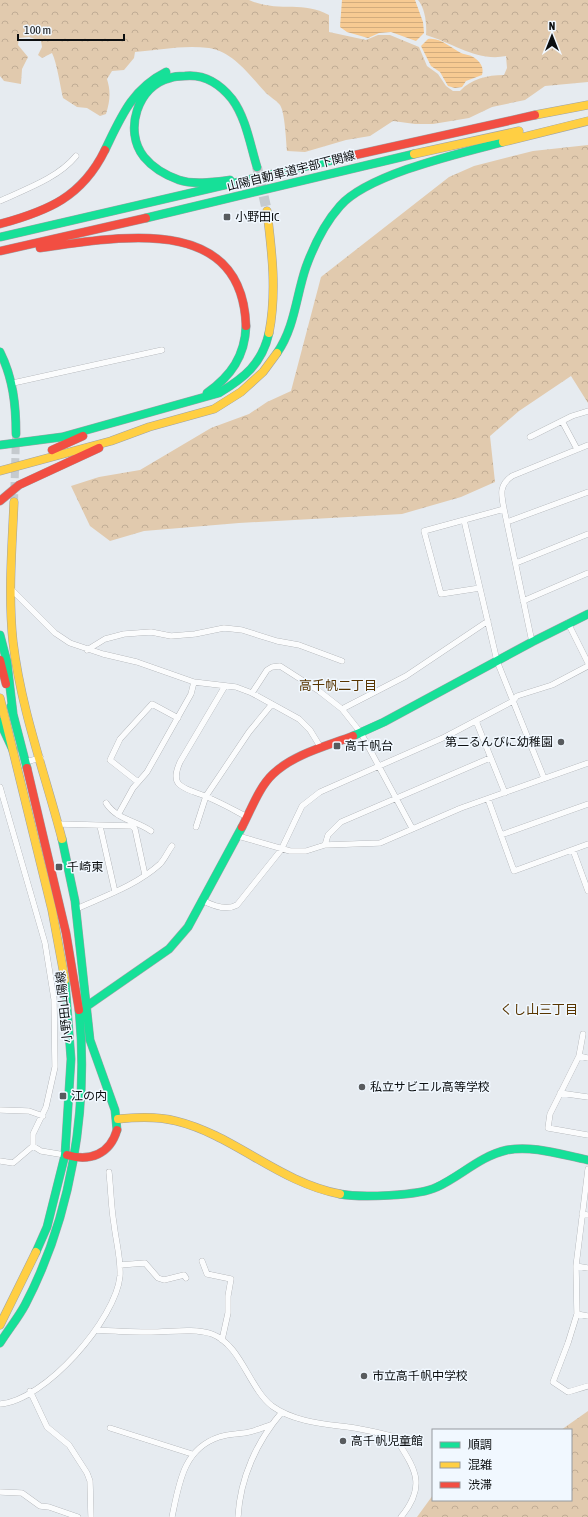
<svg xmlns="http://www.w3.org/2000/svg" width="588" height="1517" font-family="'Asap Condensed','Noto Sans JP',sans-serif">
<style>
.forest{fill:url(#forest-crowns)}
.water{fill:url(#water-rules)}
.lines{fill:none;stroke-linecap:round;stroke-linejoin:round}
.secondary-tunnel{stroke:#c5cace;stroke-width:8;stroke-dasharray:8 4;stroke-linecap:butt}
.highway-tunnel{stroke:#c5cace;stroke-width:10;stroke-dasharray:10 5;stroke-linecap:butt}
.street-casing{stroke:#9fa2a6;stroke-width:6}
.fast-casing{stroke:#9fa2a6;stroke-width:9}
.slow-casing{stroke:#9fa2a6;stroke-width:9}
.jam-casing{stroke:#9fa2a6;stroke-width:9}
.street{stroke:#fbfcfd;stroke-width:5.5}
.fast{stroke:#16e098;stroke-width:8}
.slow{stroke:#ffcf43;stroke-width:8}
.jam{stroke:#f24e42;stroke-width:8}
.poi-dot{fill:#585b5e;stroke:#f1f8ff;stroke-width:1.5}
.labels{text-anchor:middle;stroke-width:3;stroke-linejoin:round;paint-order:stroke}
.street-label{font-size:12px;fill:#0b0e10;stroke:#f1f8ff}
.poi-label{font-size:12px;fill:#0b0e10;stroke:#f1f8ff;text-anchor:start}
.neighbourhood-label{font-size:13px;fill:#583500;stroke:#f1f8ff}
</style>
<defs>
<pattern id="forest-crowns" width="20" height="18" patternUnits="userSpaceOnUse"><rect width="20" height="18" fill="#e1caae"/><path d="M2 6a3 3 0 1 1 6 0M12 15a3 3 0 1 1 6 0" fill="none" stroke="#c0ac95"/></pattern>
<pattern id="water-rules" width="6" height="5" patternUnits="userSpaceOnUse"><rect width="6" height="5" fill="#f7ca92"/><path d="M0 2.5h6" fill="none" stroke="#d2ac7d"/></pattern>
</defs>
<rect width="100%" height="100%" fill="#e6ebf0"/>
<!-- forest -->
<path class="forest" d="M 0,0 L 249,0 C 279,13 302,0 329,15 L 329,32 L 366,40 L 378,35 L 390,35 L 419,47 L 427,66 L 438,74 L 446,86 L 453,91 L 460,91 C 471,79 487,75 504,75 L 507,68 L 506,56 C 478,62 453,43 426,35 C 427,24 425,8 418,0 L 588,0 L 588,82 L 545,86 L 525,100 L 492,107 L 469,118 L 433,124 L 415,124 L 393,121 L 370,136 L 346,140 L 305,152 L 287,151 C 286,140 285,113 280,105 C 276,100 270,97 266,93 C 250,76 234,52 209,48 C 182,45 161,50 135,52 L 134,58 L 124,70 L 112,71 L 107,79 C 111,92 110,101 106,114 L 100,116 L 87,108 L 77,107 L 63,98 C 60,85 57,63 52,53 L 42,58 L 38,55 L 42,47 L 41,41 L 29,37 L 19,38 L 18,45 L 28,57 L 22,69 L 21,84 L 4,81 L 0,76 Z
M 588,145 L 588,403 L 571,376 L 519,411 L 490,436 L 495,482 L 461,497 L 402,514 L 239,523 L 144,531 L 110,541 L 90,526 L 71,486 L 99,477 L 140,470 L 211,428 L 249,414 L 267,402 L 291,391 L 321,277 L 449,177 L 474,166 L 533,151 Z
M 588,1411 L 588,1517 L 417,1517 L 433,1495 L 433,1500 L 571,1500 L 571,1430 L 561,1430 Z"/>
<!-- water -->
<path class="water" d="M 342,0 L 415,0 L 423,22 L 424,33 L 416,41 L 391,32 L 379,33 L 368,38 L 347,32 L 340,27 Z
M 428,39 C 440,37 451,48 461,53 C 466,55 472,55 476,59 C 481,63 484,68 482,75 L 466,81 L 462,87 L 455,88 L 448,86 L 440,72 L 431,66 L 421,46 Z"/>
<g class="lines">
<!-- secondary-tunnel -->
<path class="secondary-tunnel" d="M 14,502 L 16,437"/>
<!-- highway-tunnel -->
<path class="highway-tunnel" d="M 257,167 L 267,211"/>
<!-- street casing -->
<g class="street-casing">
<path id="street" d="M 0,201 C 26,189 58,178 76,156
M 13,383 L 162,350
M 562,421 L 577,449
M 530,437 L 572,416 L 588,411
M 464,520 L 497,661 L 544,778
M 507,522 L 588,492
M 516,563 L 588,534
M 480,588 L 441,594 L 424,531 L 504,509
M 11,589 L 55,633 L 70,643 L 103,654 L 137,662 L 194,682 L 236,687 L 252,693 L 299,719 L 310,730 L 321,748
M 523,601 L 588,573
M 568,623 L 588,663
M 532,642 L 504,509 C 501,494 499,485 512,476 L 588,445
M 87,650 L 105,639 L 124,634 L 151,632 L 171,636 L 195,634 L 224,628 L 242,630 L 277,641 L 299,645 L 342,661
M 225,686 L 180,762 C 177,769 174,777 178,783 C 182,788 189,790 194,792 C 213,798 230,808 247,817
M 252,693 L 267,670 L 272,667 L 280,666 L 319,691 L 342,709 L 361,733 L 412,828
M 342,709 L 406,676 L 488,621
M 476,721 L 505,793
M 25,762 L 41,758
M 138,782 L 110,760 L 120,739 L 152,704 L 178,718
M 0,787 L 45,943 L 54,999 L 55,1067 L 46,1107 L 33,1134 L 33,1146 L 41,1151 L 65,1155
M 488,799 L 514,871 L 588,844
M 106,803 C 117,820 135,820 151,831
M 118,815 L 133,788 L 147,772 L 191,694 L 194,682
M 59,824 L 132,826 L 135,829 L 145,875
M 100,826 L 115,892
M 196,827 L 206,796 L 249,732 L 272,704
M 501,835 L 588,804
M 238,836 L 290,851 L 306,851 L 325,845 L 380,843 L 461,808 L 588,763
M 325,845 L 328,835 L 341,822 L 490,758
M 573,850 L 588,891
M 202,900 C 213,906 226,911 237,905 L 281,850 L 302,806 L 320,792 L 445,737 L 513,701 L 517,696 L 552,685 L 588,666
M 76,909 C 105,896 137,885 160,864 C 165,859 168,851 172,846
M 583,1034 L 579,1056 L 550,1114 L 548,1128 L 588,1135
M 579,1056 L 588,1058
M 560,1093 L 588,1097
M 0,1110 L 29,1111 L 43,1116
M 0,1161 L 13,1163 L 33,1146
M 588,1169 L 576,1266 L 577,1314 L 568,1343 L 553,1382 L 568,1392 L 588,1386
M 582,1214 L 588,1215
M 202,1261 L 207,1274 L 231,1279 L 228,1296 L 228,1313 L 222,1340
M 120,1265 L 145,1263 L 158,1278 L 164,1280 L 184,1275 L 186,1278
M 576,1266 L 588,1268
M 577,1314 L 588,1316
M 96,1330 C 115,1331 133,1332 151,1332 C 170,1332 194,1328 212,1334 C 241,1345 249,1388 272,1406 C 297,1424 331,1424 360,1429 C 372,1431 384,1434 395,1437 C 414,1468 428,1484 401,1517
M 30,1391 L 47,1427 L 69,1445 L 87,1473 L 90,1481 L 91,1517
M 0,1404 C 45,1401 116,1319 120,1276 C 121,1258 116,1242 114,1224 C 111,1207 111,1190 109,1172
M 110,1428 L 192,1454
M 0,1492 L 22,1493 L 40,1506 L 49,1507 L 78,1517
M 172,1517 C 179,1484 183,1449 219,1437 C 227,1434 236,1434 244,1433 C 253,1432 262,1428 270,1425
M 238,1517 C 240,1478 257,1441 282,1412"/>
</g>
<!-- fast casing -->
<g class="fast-casing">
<path id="fast" d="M 105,150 C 121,117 132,89 166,72
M 230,180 C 214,182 194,185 179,180 C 165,175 153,168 144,157 C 123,131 138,85 170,78 C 175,76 180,76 185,76 C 204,74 220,84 232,99 C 246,118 250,144 257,167
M 146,218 L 414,154
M 0,237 L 346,157
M 0,352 C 13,378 16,405 16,434
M 277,353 C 295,327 296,296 306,267 C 314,245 324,224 340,206 C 368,174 461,153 503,142
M 207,393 C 231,376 245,356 246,326
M 0,445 L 62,437 L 219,393 C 244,378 262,364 269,333
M 0,635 L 7,662 L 13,713
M 11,706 L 27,768
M 0,722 L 13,750
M 353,736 L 384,722 L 532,642 L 588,614
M 62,839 L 75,901 L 90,1040 L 115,1110 L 117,1130
M 87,1006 L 169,949 L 188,927 L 242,827
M 340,1194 C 360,1198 419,1196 437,1187 C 461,1176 480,1156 507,1150 C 533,1145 562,1155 588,1160
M 36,1252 L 47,1227 L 65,1155 L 71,1059 L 65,980
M 0,1343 C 8,1330 18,1318 25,1305 C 71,1217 89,1109 79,1010"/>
</g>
<!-- slow casing -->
<g class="slow-casing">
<path id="slow" d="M 535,115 L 588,105
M 503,142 L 588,121
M 414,154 L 519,131
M 267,211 C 272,252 277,292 269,333
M 0,471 L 111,441 L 149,427 L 214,409 L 241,392 L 263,372 L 277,353
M 14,502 C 12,548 8,595 13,642 C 21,709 45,774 62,839
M 0,698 L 52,910 L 65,980
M 118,1119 C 137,1117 157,1116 176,1121 C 234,1135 278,1182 340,1194
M 0,1325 L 36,1252"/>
</g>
<!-- jam casing -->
<g class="jam-casing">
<path id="jam" d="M 346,157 L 535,115
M 0,224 C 48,211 82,197 105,150
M 40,248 C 116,238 242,211 246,326
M 0,251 L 146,218
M 52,450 L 83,436
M 0,501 L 19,485 L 99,448
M 0,660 L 6,684
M 27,768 L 66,933 L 79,1010
M 242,827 C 251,810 259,787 273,774 C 294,754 327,746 353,736
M 67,1155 C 90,1162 110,1154 117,1130"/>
</g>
<!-- street -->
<use href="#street" class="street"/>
<!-- fast -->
<use href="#fast" class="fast"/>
<!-- slow -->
<use href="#slow" class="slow"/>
<!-- jam -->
<use href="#jam" class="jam"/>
</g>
<!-- markers -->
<g class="poi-dot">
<rect x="223" y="213" width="8" height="8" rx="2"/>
<circle cx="561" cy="742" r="4"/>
<rect x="333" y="742" width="8" height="8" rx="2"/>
<rect x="55" y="863" width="8" height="8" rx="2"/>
<circle cx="362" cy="1087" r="4"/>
<rect x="59" y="1092" width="8" height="8" rx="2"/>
<circle cx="364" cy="1376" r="4"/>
<circle cx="343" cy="1441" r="4"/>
</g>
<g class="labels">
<!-- street labels -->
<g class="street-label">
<text transform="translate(291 171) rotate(-14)" y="4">山陽自動車道宇部下関線</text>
<text transform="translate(64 1007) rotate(-96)" y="4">小野田山陽線</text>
</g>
<!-- poi labels -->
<g class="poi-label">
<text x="235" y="221">小野田IC</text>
<text x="553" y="746" text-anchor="end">第二るんびに幼稚園</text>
<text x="345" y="750">高千帆台</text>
<text x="67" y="871">千崎東</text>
<text x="370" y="1091">私立サビエル高等学校</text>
<text x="71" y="1100">江の内</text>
<text x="372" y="1380">市立高千帆中学校</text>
<text x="351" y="1445">高千帆児童館</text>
</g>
<!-- neighbourhood labels -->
<g class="neighbourhood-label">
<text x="338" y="690">高千帆二丁目</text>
<text x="539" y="1014">くし山三丁目</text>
</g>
</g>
<!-- legend -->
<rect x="432" y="1429" width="140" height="72" fill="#f1f8ff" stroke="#959a9f"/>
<rect x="440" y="1442" width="20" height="6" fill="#16e098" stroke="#959a9f"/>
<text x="468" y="1449" font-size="12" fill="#0b0e10">順調</text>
<rect x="440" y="1462" width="20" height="6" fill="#ffcf43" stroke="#959a9f"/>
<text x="468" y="1469" font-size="12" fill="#0b0e10">混雑</text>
<rect x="440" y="1482" width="20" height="6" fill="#f24e42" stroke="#959a9f"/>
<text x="468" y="1489" font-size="12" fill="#0b0e10">渋滞</text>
<!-- north arrow -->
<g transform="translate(552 36)" stroke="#f1f8ff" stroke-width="3" paint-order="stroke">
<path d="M0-3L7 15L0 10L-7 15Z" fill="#0b0e10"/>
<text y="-6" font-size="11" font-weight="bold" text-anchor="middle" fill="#0b0e10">N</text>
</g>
<!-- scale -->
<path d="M18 34v6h106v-6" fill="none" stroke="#0b0e10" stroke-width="2"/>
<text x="24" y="34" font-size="12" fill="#0b0e10" stroke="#f1f8ff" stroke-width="3" paint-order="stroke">100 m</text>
</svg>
